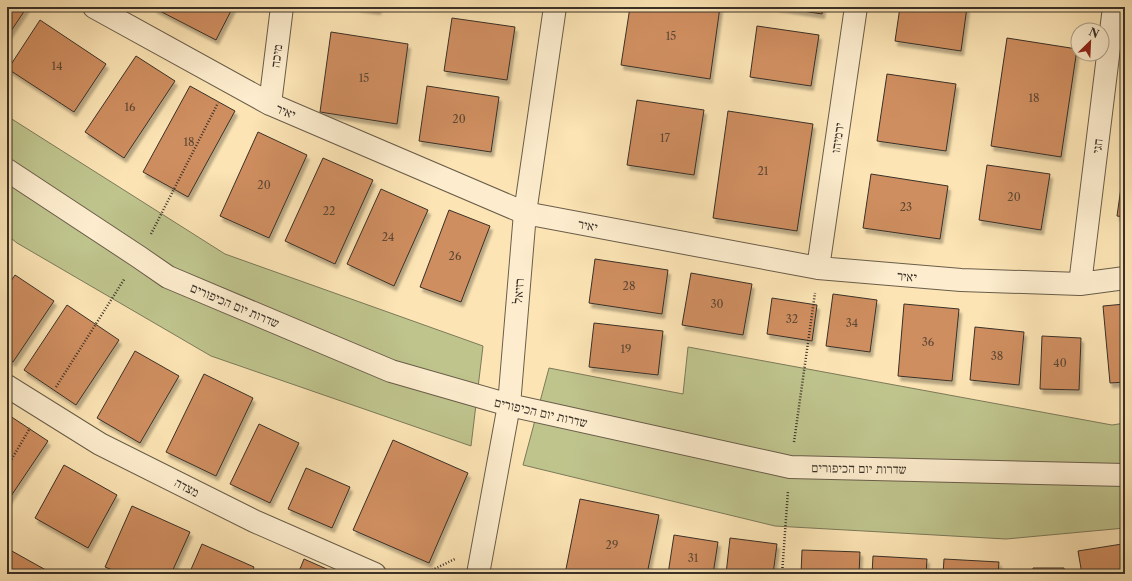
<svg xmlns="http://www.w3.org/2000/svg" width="1132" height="581" font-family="'Libre Caslon Text','Frank Ruhl Libre',serif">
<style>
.green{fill:#bfc48d;stroke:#7c7a5a}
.building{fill:#cf8e60;stroke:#393027;filter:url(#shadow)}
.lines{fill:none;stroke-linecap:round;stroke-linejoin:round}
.minor-casing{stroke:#6a5d4a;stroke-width:24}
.path{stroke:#393027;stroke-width:2.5;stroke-dasharray:1 2;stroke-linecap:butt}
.minor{stroke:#fdedce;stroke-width:22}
.labels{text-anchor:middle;stroke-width:3.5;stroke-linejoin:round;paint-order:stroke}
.number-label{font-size:11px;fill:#5e4835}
.street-label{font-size:13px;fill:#393027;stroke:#fdedce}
</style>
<defs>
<filter id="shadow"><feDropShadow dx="2.5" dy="4.5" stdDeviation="1" flood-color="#0004"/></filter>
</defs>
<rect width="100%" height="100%" fill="#fce4b4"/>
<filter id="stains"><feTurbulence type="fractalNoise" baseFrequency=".005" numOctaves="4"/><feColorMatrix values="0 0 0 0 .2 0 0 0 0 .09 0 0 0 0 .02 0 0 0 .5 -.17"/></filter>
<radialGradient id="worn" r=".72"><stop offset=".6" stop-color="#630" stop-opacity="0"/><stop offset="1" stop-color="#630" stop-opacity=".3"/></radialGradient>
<!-- green -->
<path class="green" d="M 7,116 L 225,254 L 483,346 L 471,446 L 211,356 L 17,243 L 7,235 Z
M 688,347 L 1112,425 L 1125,423 L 1125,528 L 1006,539 L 775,526 L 523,465 L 549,368 L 683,394 Z"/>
<!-- building -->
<path class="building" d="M 7,7 L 27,7 L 7,37 Z
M 155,7 L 233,7 L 216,40 L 154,8 Z
M 358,7 L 379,7 L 378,10 Z
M 630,7 L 720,7 L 710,79 L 621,65 Z
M 777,7 L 823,7 L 822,14 Z
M 900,7 L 967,7 L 961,51 L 895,41 Z
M 452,18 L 515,27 L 507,80 L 444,71 Z
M 40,20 L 106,64 L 74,112 L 8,69 Z
M 757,26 L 819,35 L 811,86 L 750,77 Z
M 331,32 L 408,44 L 397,124 L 320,112 Z
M 1007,38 L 1077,49 L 1061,157 L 991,146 Z
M 136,56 L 175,81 L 124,158 L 85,132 Z
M 887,74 L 956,84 L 946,151 L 877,141 Z
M 190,86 L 235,111 L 188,197 L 143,172 Z
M 427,86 L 499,97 L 491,152 L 419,141 Z
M 637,100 L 704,110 L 694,175 L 627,165 Z
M 728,111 L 813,124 L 797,231 L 713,218 Z
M 258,132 L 307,155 L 269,238 L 220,216 Z
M 323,158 L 373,180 L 335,264 L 285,241 Z
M 1125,159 L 1125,217 L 1117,216 Z
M 987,165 L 1050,174 L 1041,230 L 979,220 Z
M 871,174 L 948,186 L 940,239 L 863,228 Z
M 381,189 L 428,210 L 394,286 L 347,264 Z
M 449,210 L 490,226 L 461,302 L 420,287 Z
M 595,259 L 668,270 L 662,314 L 589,303 Z
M 691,273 L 752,284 L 743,335 L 682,325 Z
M 15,275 L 54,301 L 13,362 L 7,358 L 7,287 Z
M 833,294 L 877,300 L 870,352 L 826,346 Z
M 772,298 L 817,305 L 812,341 L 767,334 Z
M 904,304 L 959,309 L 952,381 L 898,376 Z
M 1125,304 L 1125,382 L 1110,383 L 1103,306 Z
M 67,305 L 119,340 L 76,405 L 24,370 Z
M 594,323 L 663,331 L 658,375 L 589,367 Z
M 975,327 L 1024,332 L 1019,385 L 970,380 Z
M 1042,336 L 1081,338 L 1079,390 L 1040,389 Z
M 135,351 L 179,376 L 140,443 L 97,418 Z
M 204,374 L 253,398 L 216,476 L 166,452 Z
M 7,414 L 48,441 L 7,502 Z
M 259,424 L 299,443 L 270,503 L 230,484 Z
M 393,440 L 468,473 L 429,563 L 353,530 Z
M 64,465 L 117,495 L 88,548 L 35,518 Z
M 306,468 L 350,487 L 332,528 L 288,509 Z
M 580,499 L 659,515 L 647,574 L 565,574 Z
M 132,506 L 190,532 L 171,574 L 122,574 L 105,567 Z
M 674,535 L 718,542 L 713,574 L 668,574 Z
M 730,538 L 777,544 L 773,574 L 726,574 Z
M 202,544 L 254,567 L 251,574 L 189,574 Z
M 1122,544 L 1125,559 L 1125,574 L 1082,574 L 1078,551 Z
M 10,550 L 53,574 L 7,574 L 7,555 Z
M 802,550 L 860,552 L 859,574 L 801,574 Z
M 873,556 L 927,559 L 926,574 L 872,574 Z
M 304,559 L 338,574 L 298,574 Z
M 944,559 L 999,562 L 998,574 L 943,574 Z
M 1033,568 L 1064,568 L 1065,574 L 1033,574 Z"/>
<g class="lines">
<!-- minor casing -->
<g class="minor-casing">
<path id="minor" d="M 94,7 L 270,104 L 525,213 L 818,268 L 961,280 L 1080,284 L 1125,278
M 270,104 L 282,7
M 7,170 L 139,257 L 168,277 L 391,371 L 509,405 L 790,467 L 1125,475
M 818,268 L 856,7
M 1080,284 L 1114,7
M 7,386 L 100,444 L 254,521 L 375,574
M 478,574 L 509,405 L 525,213 L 555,7"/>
</g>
<!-- path -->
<path class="path" d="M 151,234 L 218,103
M 56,387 L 125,278
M 794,442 L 815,293
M 7,467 L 30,428
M 424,574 L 455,559
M 782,574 L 788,491"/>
<!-- minor -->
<use href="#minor" class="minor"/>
</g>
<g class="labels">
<!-- number labels -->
<g class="number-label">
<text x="671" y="40">15</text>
<text x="57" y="70">14</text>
<text x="364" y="82">15</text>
<text x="1034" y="102">18</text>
<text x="130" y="111">16</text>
<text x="459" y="123">20</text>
<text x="665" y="142">17</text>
<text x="189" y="146">18</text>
<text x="763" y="175">21</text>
<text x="264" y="189">20</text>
<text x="1014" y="201">20</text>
<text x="906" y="211">23</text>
<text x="329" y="215">22</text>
<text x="388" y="241">24</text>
<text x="455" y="260">26</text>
<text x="629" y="290">28</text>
<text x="717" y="308">30</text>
<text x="792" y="323">32</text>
<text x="852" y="327">34</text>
<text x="928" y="346">36</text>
<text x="626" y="353">19</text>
<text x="997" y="360">38</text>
<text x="1060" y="367">40</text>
<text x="612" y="549">29</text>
<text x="693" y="562">31</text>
</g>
<!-- street labels -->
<g class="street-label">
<text transform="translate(276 56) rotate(-83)" y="5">מיכה</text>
<text transform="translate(286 111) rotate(23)" y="5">יאיר</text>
<text transform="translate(837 138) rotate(-82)" y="5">ירמיהו</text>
<text transform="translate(1097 146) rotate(-83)" y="5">חגי</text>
<text transform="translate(588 225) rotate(11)" y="5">יאיר</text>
<text transform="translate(907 276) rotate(5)" y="5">יאיר</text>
<text transform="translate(518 291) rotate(-85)" y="5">רזיאל</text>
<text transform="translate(235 305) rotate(23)" y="5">שדרות יום הכיפורים</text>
<text transform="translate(541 412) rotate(13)" y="5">שדרות יום הכיפורים</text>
<text transform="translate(859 468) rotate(1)" y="5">שדרות יום הכיפורים</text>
<text transform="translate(187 487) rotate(27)" y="5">מצדה</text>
</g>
</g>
<!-- margin -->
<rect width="1132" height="581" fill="none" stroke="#fce4b4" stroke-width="24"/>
<rect x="8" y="8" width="1116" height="565" fill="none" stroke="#393027" stroke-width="2"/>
<rect x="12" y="12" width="1108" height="557" fill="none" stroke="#393027"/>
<!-- north arrow -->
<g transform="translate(1090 42) rotate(24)"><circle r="19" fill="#fdedce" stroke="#afa18b"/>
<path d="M0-3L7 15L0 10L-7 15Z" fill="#8f2418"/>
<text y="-6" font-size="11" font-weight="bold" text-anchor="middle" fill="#393027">N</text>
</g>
<rect width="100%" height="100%" filter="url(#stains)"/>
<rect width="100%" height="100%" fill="url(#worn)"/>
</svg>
